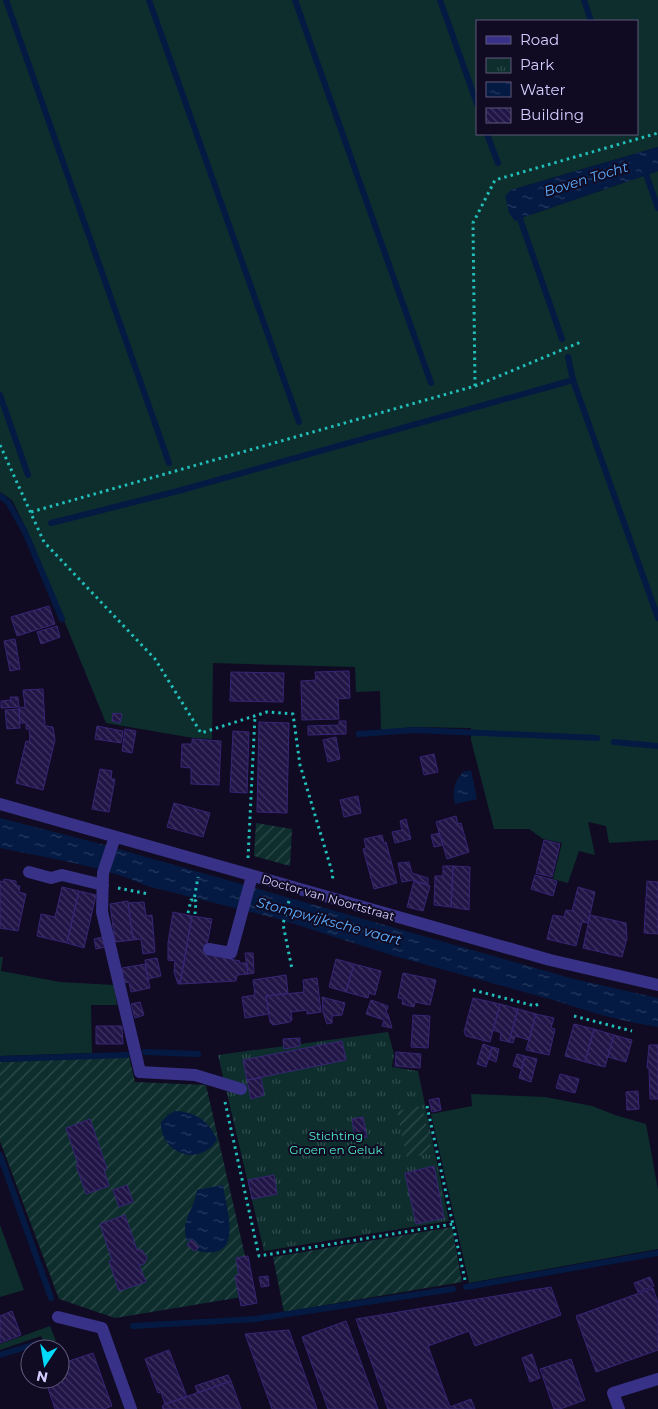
<svg xmlns="http://www.w3.org/2000/svg" width="658" height="1409" font-family="Montserrat,sans-serif">
<style>
.grass{fill:#0e2e2e;fill-rule:evenodd}
.park{fill:url(#park-tufts)}
.garden{fill:url(#garden-furrows)}
.water{fill:url(#water-ripples)}
.lines{fill:none;stroke-linecap:round;stroke-linejoin:round}
.stream{stroke:#041a43;stroke-width:6}
.building{fill:url(#building-back-hatch);stroke:#372575}
.path{stroke:#21bfba;stroke-width:3;stroke-dasharray:2.5 4;stroke-linecap:butt}
.minor{stroke:#373187;stroke-width:12}
.labels{text-anchor:middle;stroke-width:4;stroke-linejoin:round;paint-order:stroke}
.street-label{font-size:12px;fill:#d4ceff;stroke:#100b23}
.park-label{font-size:12px;fill:#4debc8;stroke:#100b23}
.water-label{font-size:14px;font-style:italic;fill:#5cafff;stroke:#100b23}
</style>
<defs>
<pattern id="park-tufts" width="24" height="20" patternUnits="userSpaceOnUse" patternTransform="scale(1.25)"><rect width="24" height="20" fill="#0e2e2e"/><path d="M3 7l-1-3M5 7V3M7 7l1-3M15 17l-1-3M17 17v-4M19 17l1-3" fill="none" stroke="#304b4d"/></pattern>
<pattern id="garden-furrows" width="10" height="10" patternUnits="userSpaceOnUse" patternTransform="scale(1.25)"><rect width="10" height="10" fill="#0e2e2e"/><path d="M-1 1l2-2M0 10L10 0M9 11l2-2" fill="none" stroke="#304b4d"/></pattern>
<pattern id="water-ripples" width="26" height="14" patternUnits="userSpaceOnUse" patternTransform="scale(1.25)"><rect width="26" height="14" fill="#041a43"/><path d="M2 4q2-2 4 0t4 0M15 11q2-2 4 0t4 0" fill="none" stroke="#283a5f"/></pattern>
<pattern id="building-back-hatch" width="6" height="6" patternUnits="userSpaceOnUse" patternTransform="scale(1.25)"><rect width="6" height="6" fill="#201546"/><path d="M-1 5l2 2M0 0l6 6M5-1l2 2" fill="none" stroke="#403662"/></pattern>
</defs>
<rect width="100%" height="100%" fill="#100b23"/>
<!-- grass -->
<path class="grass" d="M 0,0 L 658,0 L 658,147 L 511,190 L 515,221 L 524,217 L 658,171 L 658,840 L 609,843 L 606,826 L 588,822 L 595,855 L 579,851 L 568,883 L 553,879 L 562,843 L 543,839 L 529,829 L 494,829 L 471,740 L 471,728 L 414,727 L 381,730 L 380,691 L 356,692 L 355,667 L 213,663 L 212,739 L 193,738 L 106,723 L 27,530 L 12,500 L 0,492 ZM 477,21 L 637,21 L 637,134 L 477,134 Z
M 0,957 L 3,957 L 1,971 L 60,982 L 114,985 L 117,1005 L 91,1005 L 92,1053 L 0,1056 Z
M 471,1094 L 545,1097 L 592,1106 L 615,1115 L 646,1124 L 658,1190 L 658,1249 L 469,1283 L 431,1114 L 472,1106 Z
M 0,1225 L 24,1290 L 0,1297 Z
M 50,1326 L 56,1341 L 44,1342 L 41,1336 L 0,1350 L 0,1344 Z"/>
<!-- park -->
<path class="park" d="M 388,1032 L 394,1054 L 392,1067 L 418,1071 L 449,1221 L 264,1251 L 218,1055 Z"/>
<!-- garden -->
<path class="garden" d="M 256,823 L 292,829 L 290,866 L 254,856 Z
M 129,1057 L 135,1082 L 206,1085 L 254,1295 L 115,1318 L 59,1299 L 0,1141 L 0,1062 Z
M 422,1106 L 432,1153 L 407,1158 L 397,1111 Z
M 452,1227 L 462,1282 L 284,1312 L 273,1257 Z"/>
<!-- water -->
<path class="water" d="M 658,147 L 658,171 L 524,217 L 515,221 L 509,213 L 505,196 L 511,190 Z
M 471,770 L 477,799 L 455,804 C 452,792 454,782 463,772 Z
M 0,818 L 97,843 L 574,979 L 658,998 L 658,1027 C 624,1022 589,1012 557,1001 L 391,955 L 279,919 L 147,886 C 104,866 47,858 0,848 Z
M 175,1111 C 194,1111 211,1122 217,1140 C 199,1168 160,1153 161,1122 L 168,1115 Z
M 223,1185 C 227,1213 245,1261 197,1251 L 200,1246 L 192,1238 L 187,1242 C 180,1218 194,1212 197,1190 Z"/>
<g class="lines">
<!-- stream -->
<path class="stream" d="M 6,0 L 169,463
M 149,0 L 299,422
M 295,0 L 431,383
M 440,0 L 477,104
M 584,0 L 591,21
M 487,134 L 498,163
M 643,166 L 658,208
M 518,213 L 562,339
M 568,357 L 573,380
M 0,395 L 28,475
M 0,496 L 8,502 L 25,532 L 62,619
M 51,523 L 178,491 L 573,380 L 658,618
M 359,734 L 414,730 L 597,738
M 614,742 L 658,746
M 145,1052 L 198,1054
M 0,1059 L 127,1055
M 0,1155 L 51,1298
M 466,1287 L 658,1253
M 133,1326 L 255,1319 L 453,1289
M 0,1355 L 39,1343"/>
</g>
<!-- building -->
<path class="building" d="M 49,606 L 55,624 L 17,636 L 11,617 Z
M 57,626 L 60,637 L 41,644 L 37,632 Z
M 15,639 L 20,669 L 10,671 L 4,641 Z
M 349,671 L 350,698 L 338,699 L 339,719 L 302,720 L 301,681 L 316,680 L 315,672 Z
M 231,672 L 284,673 L 283,702 L 230,701 Z
M 43,689 L 45,726 L 53,727 L 55,740 L 43,790 L 16,783 L 26,741 L 29,742 L 30,737 L 29,729 L 26,729 L 26,723 L 20,723 L 19,708 L 25,707 L 23,690 Z
M 10,697 L 18,697 L 19,707 L 1,708 L 1,701 L 11,700 Z
M 19,709 L 20,728 L 7,729 L 5,710 Z
M 113,713 L 122,714 L 120,723 L 112,721 Z
M 339,721 L 346,721 L 346,734 L 308,735 L 308,726 L 339,725 Z
M 259,722 L 289,723 L 287,813 L 257,812 Z
M 97,726 L 123,731 L 121,743 L 95,739 Z
M 125,729 L 136,731 L 132,753 L 122,751 Z
M 233,731 L 249,732 L 247,793 L 230,792 Z
M 336,737 L 340,759 L 328,762 L 323,740 Z
M 192,739 L 221,741 L 219,785 L 191,784 L 191,768 L 181,767 L 182,744 L 192,744 Z
M 434,754 L 438,772 L 424,775 L 420,757 Z
M 100,769 L 112,771 L 111,779 L 115,779 L 109,812 L 92,809 Z
M 358,796 L 361,813 L 344,817 L 340,800 Z
M 174,803 L 210,813 L 203,837 L 167,827 Z
M 456,816 L 458,824 L 461,823 L 469,852 L 447,859 L 436,822 Z
M 406,819 L 411,839 L 395,843 L 392,832 L 402,830 L 400,821 Z
M 439,833 L 443,845 L 434,847 L 431,835 Z
M 382,835 L 384,843 L 386,842 L 397,883 L 374,889 L 363,849 L 366,848 L 364,839 Z
M 544,840 L 560,844 L 552,877 L 536,873 Z
M 409,862 L 412,873 L 428,878 L 428,885 L 413,880 L 402,882 L 398,863 Z
M 443,866 L 453,866 L 451,907 L 434,905 L 435,876 L 443,876 Z
M 453,866 L 470,867 L 469,910 L 451,907 Z
M 535,875 L 557,881 L 553,896 L 531,889 Z
M 4,879 L 16,881 L 16,885 L 20,886 L 19,892 L 26,894 L 18,931 L 0,928 L 0,881 L 3,882 Z
M 414,881 L 430,886 L 423,911 L 407,907 Z
M 647,881 L 658,882 L 658,934 L 644,933 Z
M 62,887 L 79,891 L 67,943 L 37,936 L 41,914 L 55,917 Z
M 578,887 L 595,892 L 588,923 L 582,922 L 576,946 L 547,939 L 553,915 L 564,917 L 566,910 L 572,911 Z
M 79,891 L 96,895 L 84,948 L 67,943 Z
M 128,901 L 133,940 L 115,942 L 110,904 Z
M 144,902 L 146,916 L 152,915 L 155,952 L 143,954 L 141,939 L 133,940 L 128,903 Z
M 173,912 L 192,916 L 180,984 L 178,984 L 174,972 L 175,961 L 168,960 L 168,943 Z
M 590,915 L 626,923 L 627,938 L 622,957 L 583,948 Z
M 192,916 L 212,919 L 205,954 L 240,961 L 239,963 L 247,963 L 248,974 L 237,975 L 236,981 L 180,984 Z
M 103,937 L 105,947 L 96,949 L 94,939 Z
M 245,953 L 253,953 L 254,973 L 248,974 Z
M 157,958 L 161,976 L 148,979 L 145,960 Z
M 336,959 L 354,964 L 346,992 L 329,987 Z
M 145,964 L 150,988 L 131,992 L 129,982 L 124,983 L 122,968 Z
M 354,964 L 381,971 L 375,995 L 369,993 L 368,998 L 346,992 Z
M 403,973 L 436,980 L 430,1005 L 415,1002 L 414,1007 L 402,1004 L 403,999 L 398,998 Z
M 286,975 L 288,993 L 266,996 L 269,1014 L 245,1018 L 242,997 L 255,995 L 253,980 Z
M 317,978 L 321,1012 L 307,1014 L 307,1010 L 291,1012 L 292,1020 L 290,1022 L 273,1025 L 270,1022 L 266,996 L 304,992 L 303,980 Z
M 322,997 L 345,1003 L 342,1015 L 332,1016 L 332,1023 L 327,1024 L 323,1012 Z
M 473,998 L 500,1004 L 490,1042 L 466,1036 L 464,1032 Z
M 371,1000 L 388,1006 L 386,1013 L 388,1014 L 392,1028 L 382,1026 L 384,1020 L 366,1014 Z
M 140,1002 L 144,1015 L 135,1018 L 131,1004 Z
M 500,1004 L 518,1009 L 509,1042 L 500,1040 L 501,1033 L 493,1030 Z
M 518,1009 L 536,1014 L 529,1040 L 515,1036 L 513,1043 L 509,1042 Z
M 536,1014 L 554,1018 L 551,1028 L 555,1029 L 549,1055 L 526,1050 Z
M 413,1015 L 430,1016 L 428,1048 L 411,1047 Z
M 574,1024 L 594,1029 L 585,1062 L 565,1056 Z
M 96,1026 L 122,1026 L 123,1044 L 96,1044 Z
M 594,1029 L 614,1035 L 605,1067 L 585,1062 Z
M 614,1035 L 632,1040 L 626,1062 L 608,1057 Z
M 300,1038 L 300,1046 L 284,1049 L 283,1039 Z
M 342,1041 L 346,1060 L 247,1080 L 243,1060 Z
M 483,1044 L 492,1047 L 486,1067 L 477,1064 Z
M 649,1045 L 658,1045 L 658,1099 L 650,1099 L 649,1068 L 647,1068 Z
M 492,1047 L 499,1049 L 496,1062 L 489,1059 Z
M 396,1052 L 421,1054 L 420,1068 L 395,1066 Z
M 517,1054 L 525,1056 L 522,1069 L 513,1066 Z
M 525,1056 L 537,1059 L 531,1082 L 519,1078 Z
M 560,1074 L 579,1079 L 575,1093 L 556,1088 Z
M 261,1078 L 264,1095 L 251,1099 L 247,1080 Z
M 638,1091 L 639,1109 L 627,1110 L 626,1092 Z
M 439,1098 L 441,1110 L 432,1112 L 429,1100 Z
M 363,1117 L 367,1137 L 355,1139 L 352,1119 Z
M 90,1119 L 107,1169 L 104,1170 L 109,1186 L 86,1194 L 76,1165 L 78,1164 L 66,1128 Z
M 434,1166 L 444,1218 L 416,1224 L 405,1173 Z
M 274,1175 L 277,1194 L 252,1199 L 248,1180 Z
M 127,1185 L 133,1202 L 119,1207 L 113,1190 Z
M 125,1215 L 137,1250 L 142,1250 L 147,1258 L 144,1264 L 139,1265 L 146,1282 L 119,1291 L 109,1261 L 112,1260 L 100,1224 Z
M 192,1239 L 199,1247 L 195,1251 L 187,1245 Z
M 248,1256 L 257,1303 L 241,1306 L 235,1276 L 239,1275 L 236,1258 Z
M 268,1276 L 269,1286 L 261,1287 L 259,1277 Z
M 650,1277 L 654,1286 L 638,1292 L 634,1283 Z
M 551,1287 L 561,1315 L 475,1346 L 469,1331 L 428,1346 L 450,1407 L 471,1399 L 475,1409 L 388,1409 L 356,1319 Z
M 653,1288 L 658,1303 L 658,1350 L 596,1372 L 576,1316 Z
M 12,1311 L 21,1335 L 0,1343 L 0,1316 Z
M 346,1321 L 378,1409 L 328,1409 L 302,1337 Z
M 289,1330 L 317,1409 L 272,1409 L 245,1334 Z
M 169,1350 L 187,1397 L 165,1404 L 161,1392 L 158,1393 L 145,1359 Z
M 93,1353 L 112,1406 L 104,1409 L 55,1409 L 45,1379 L 60,1379 L 60,1364 Z
M 532,1354 L 540,1378 L 530,1382 L 522,1358 Z
M 571,1359 L 585,1400 L 560,1409 L 554,1409 L 540,1369 Z
M 228,1375 L 231,1381 L 198,1393 L 195,1386 Z
M 231,1381 L 241,1409 L 163,1409 L 162,1406 L 165,1404 Z"/>
<g class="lines">
<!-- path -->
<path class="path" d="M 475,386 L 473,223 L 495,180 L 658,133
M 0,445 L 44,542 L 155,659 L 201,733 L 267,712 L 293,714 L 300,765 L 333,875 L 332,880
M 31,512 L 475,386 L 581,342
M 248,858 L 255,716
M 118,888 L 149,894
M 194,900 L 196,901 L 195,914
M 289,901 L 283,924 L 292,969
M 188,913 L 191,900 L 194,900 L 198,877
M 473,990 L 535,1006 L 541,1002
M 574,1016 L 632,1031
M 225,1102 L 259,1256 L 453,1224
M 427,1106 L 465,1280"/>
<!-- minor -->
<path class="minor" d="M 0,804 L 550,960 L 658,985
M 115,837 L 103,873 L 102,912 L 140,1072 L 195,1075 L 241,1089
M 29,872 L 51,878 L 62,875 L 103,885
M 209,949 L 231,953 L 252,876
M 58,1317 L 102,1328 L 131,1409
M 619,1409 L 613,1393 L 658,1379"/>
</g>
<g class="labels">
<!-- street labels -->
<g class="street-label">
<text transform="translate(328 898) rotate(16)" y="4">Doctor van Noortstraat</text>
</g>
<!-- park labels -->
<g class="park-label">
<text x="336" y="1140">Stichting<tspan x="336" dy="14">Groen en Geluk</tspan></text>
</g>
<!-- water labels -->
<g class="water-label">
<text transform="translate(586 179) rotate(-17)" y="5">Boven Tocht</text>
<text transform="translate(329 921) rotate(15)" y="5">Stompwijksche vaart</text>
</g>
</g>
<!-- legend -->
<rect x="476" y="20" width="162" height="115" fill="#100b23" stroke="#5e597b"/>
<rect x="486" y="36" width="25" height="8" fill="#373187" stroke="#5e597b"/>
<text x="520" y="45" font-size="15" fill="#d4ceff">Road</text>
<rect x="486" y="58" width="25" height="15" fill="url(#park-tufts)" stroke="#5e597b"/>
<text x="520" y="70" font-size="15" fill="#d4ceff">Park</text>
<rect x="486" y="82" width="25" height="15" fill="url(#water-ripples)" stroke="#5e597b"/>
<text x="520" y="95" font-size="15" fill="#d4ceff">Water</text>
<rect x="486" y="108" width="25" height="15" fill="url(#building-back-hatch)" stroke="#5e597b"/>
<text x="520" y="120" font-size="15" fill="#d4ceff">Building</text>
<!-- north arrow -->
<g transform="translate(45 1364) rotate(192)"><circle r="24" fill="#100b23" stroke="#5e597b"/>
<path d="M0-4L9 19L0 12L-9 19Z" fill="#00daf9"/>
<text y="-8" font-size="14" font-weight="bold" text-anchor="middle" fill="#d4ceff">N</text>
</g>
</svg>
